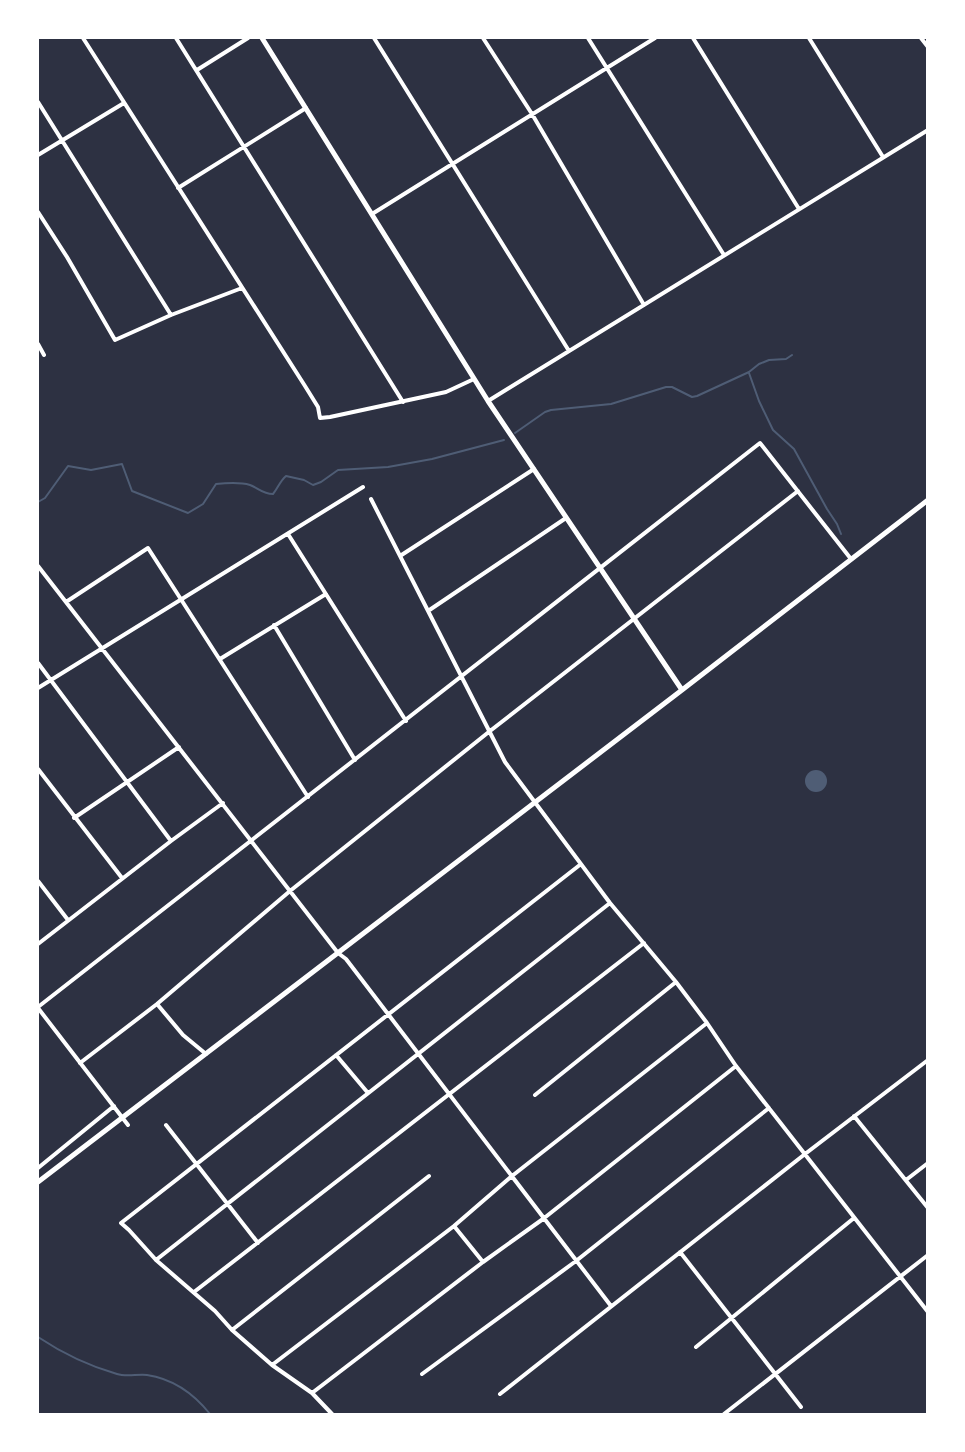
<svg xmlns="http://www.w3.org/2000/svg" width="965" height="1452" font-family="'Public Sans',sans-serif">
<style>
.water{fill:#4f5d75}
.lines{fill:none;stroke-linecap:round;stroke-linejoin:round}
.stream{stroke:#4f5d75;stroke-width:2}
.minor{stroke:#fff;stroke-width:4}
.tertiary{stroke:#fff;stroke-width:5}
</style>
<rect width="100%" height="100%" fill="#2d3142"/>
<!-- water -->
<path class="water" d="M805 781a11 11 0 1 1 22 0a11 11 0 1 1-22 0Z"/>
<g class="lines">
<!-- stream -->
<path class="stream" d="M 749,373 L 759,401 L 773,430 L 794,449 L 827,509 L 837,524 L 841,534
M 515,433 L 545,412 L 551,410 L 611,404 L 666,387 L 672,387 L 692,397 L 697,396 L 749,372 L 759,364 L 769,360 L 786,359 L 792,355
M 38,502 L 45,498 L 68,466 L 91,470 L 122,464 L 132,491 L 188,513 L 203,504 L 216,484 C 226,483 240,482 250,485 C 258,488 263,494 273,494 C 278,488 280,481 286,476 L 304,480 L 313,485 L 321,482 L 338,470 L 388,467 L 432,459 L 504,440
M 38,1337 C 62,1353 89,1366 117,1374 C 126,1377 137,1374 147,1375 C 174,1379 194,1394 210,1414"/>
<!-- minor -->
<path class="minor" d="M 83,38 L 305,386 L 318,407 L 320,418 L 330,417 L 446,392 L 474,379
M 176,38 L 403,402
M 374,38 L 569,351
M 483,38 L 532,114 L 644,305
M 588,38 L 724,255
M 693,38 L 799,209
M 809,38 L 883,157
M 921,38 L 928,47
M 197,70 L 248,38
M 38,102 L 171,315
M 38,155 L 124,103
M 178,188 L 306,108
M 38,212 L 67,257 L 115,340 L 171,315 L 242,288
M 372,214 L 655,38
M 38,344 L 44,355
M 488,401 L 928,130
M 371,499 L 505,762 L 610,903 L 676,982 L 707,1023 L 736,1066 L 928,1312
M 288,534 L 406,721
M 400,556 L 534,469
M 38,566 L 338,953 L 346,959 L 611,1306
M 66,602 L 148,548 L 308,797
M 428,611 L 566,518
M 274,625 L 355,760
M 220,659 L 326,594
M 38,663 L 171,841
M 38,688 L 363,487
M 38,769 L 122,878
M 74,818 L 179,747
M 38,881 L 68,920
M 38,944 L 171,841 L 223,803
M 157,1004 L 183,1035 L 206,1054
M 38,1007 L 760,443 L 851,559
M 38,1008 L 128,1125
M 336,1055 L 368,1093
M 80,1063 L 157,1004 L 290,891 L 490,731 L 798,491
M 535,1095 L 676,982
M 854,1116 L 928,1208
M 166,1125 L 258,1243
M 38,1168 L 114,1106
M 906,1180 L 928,1163
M 454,1226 L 483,1262
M 680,1252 L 801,1407
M 156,1260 L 610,903
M 194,1292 L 644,943
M 232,1330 L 429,1176
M 696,1347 L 854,1218
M 272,1365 L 454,1226 L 512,1176 L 707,1023
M 422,1374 L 576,1261 L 769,1108
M 312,1393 L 483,1262 L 543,1219 L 736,1066
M 500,1394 L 805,1154 L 928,1060
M 332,1414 L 312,1393 L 272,1365 L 232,1330 L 215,1311 L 156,1260 L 129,1230 L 121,1223 L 581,864
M 724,1414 L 928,1255"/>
<!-- tertiary -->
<path class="tertiary" d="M 262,38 L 488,401 L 682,690
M 38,1182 L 682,690 L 928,500"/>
</g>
<!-- border -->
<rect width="965" height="1452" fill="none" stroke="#ffffff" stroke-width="78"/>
</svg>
